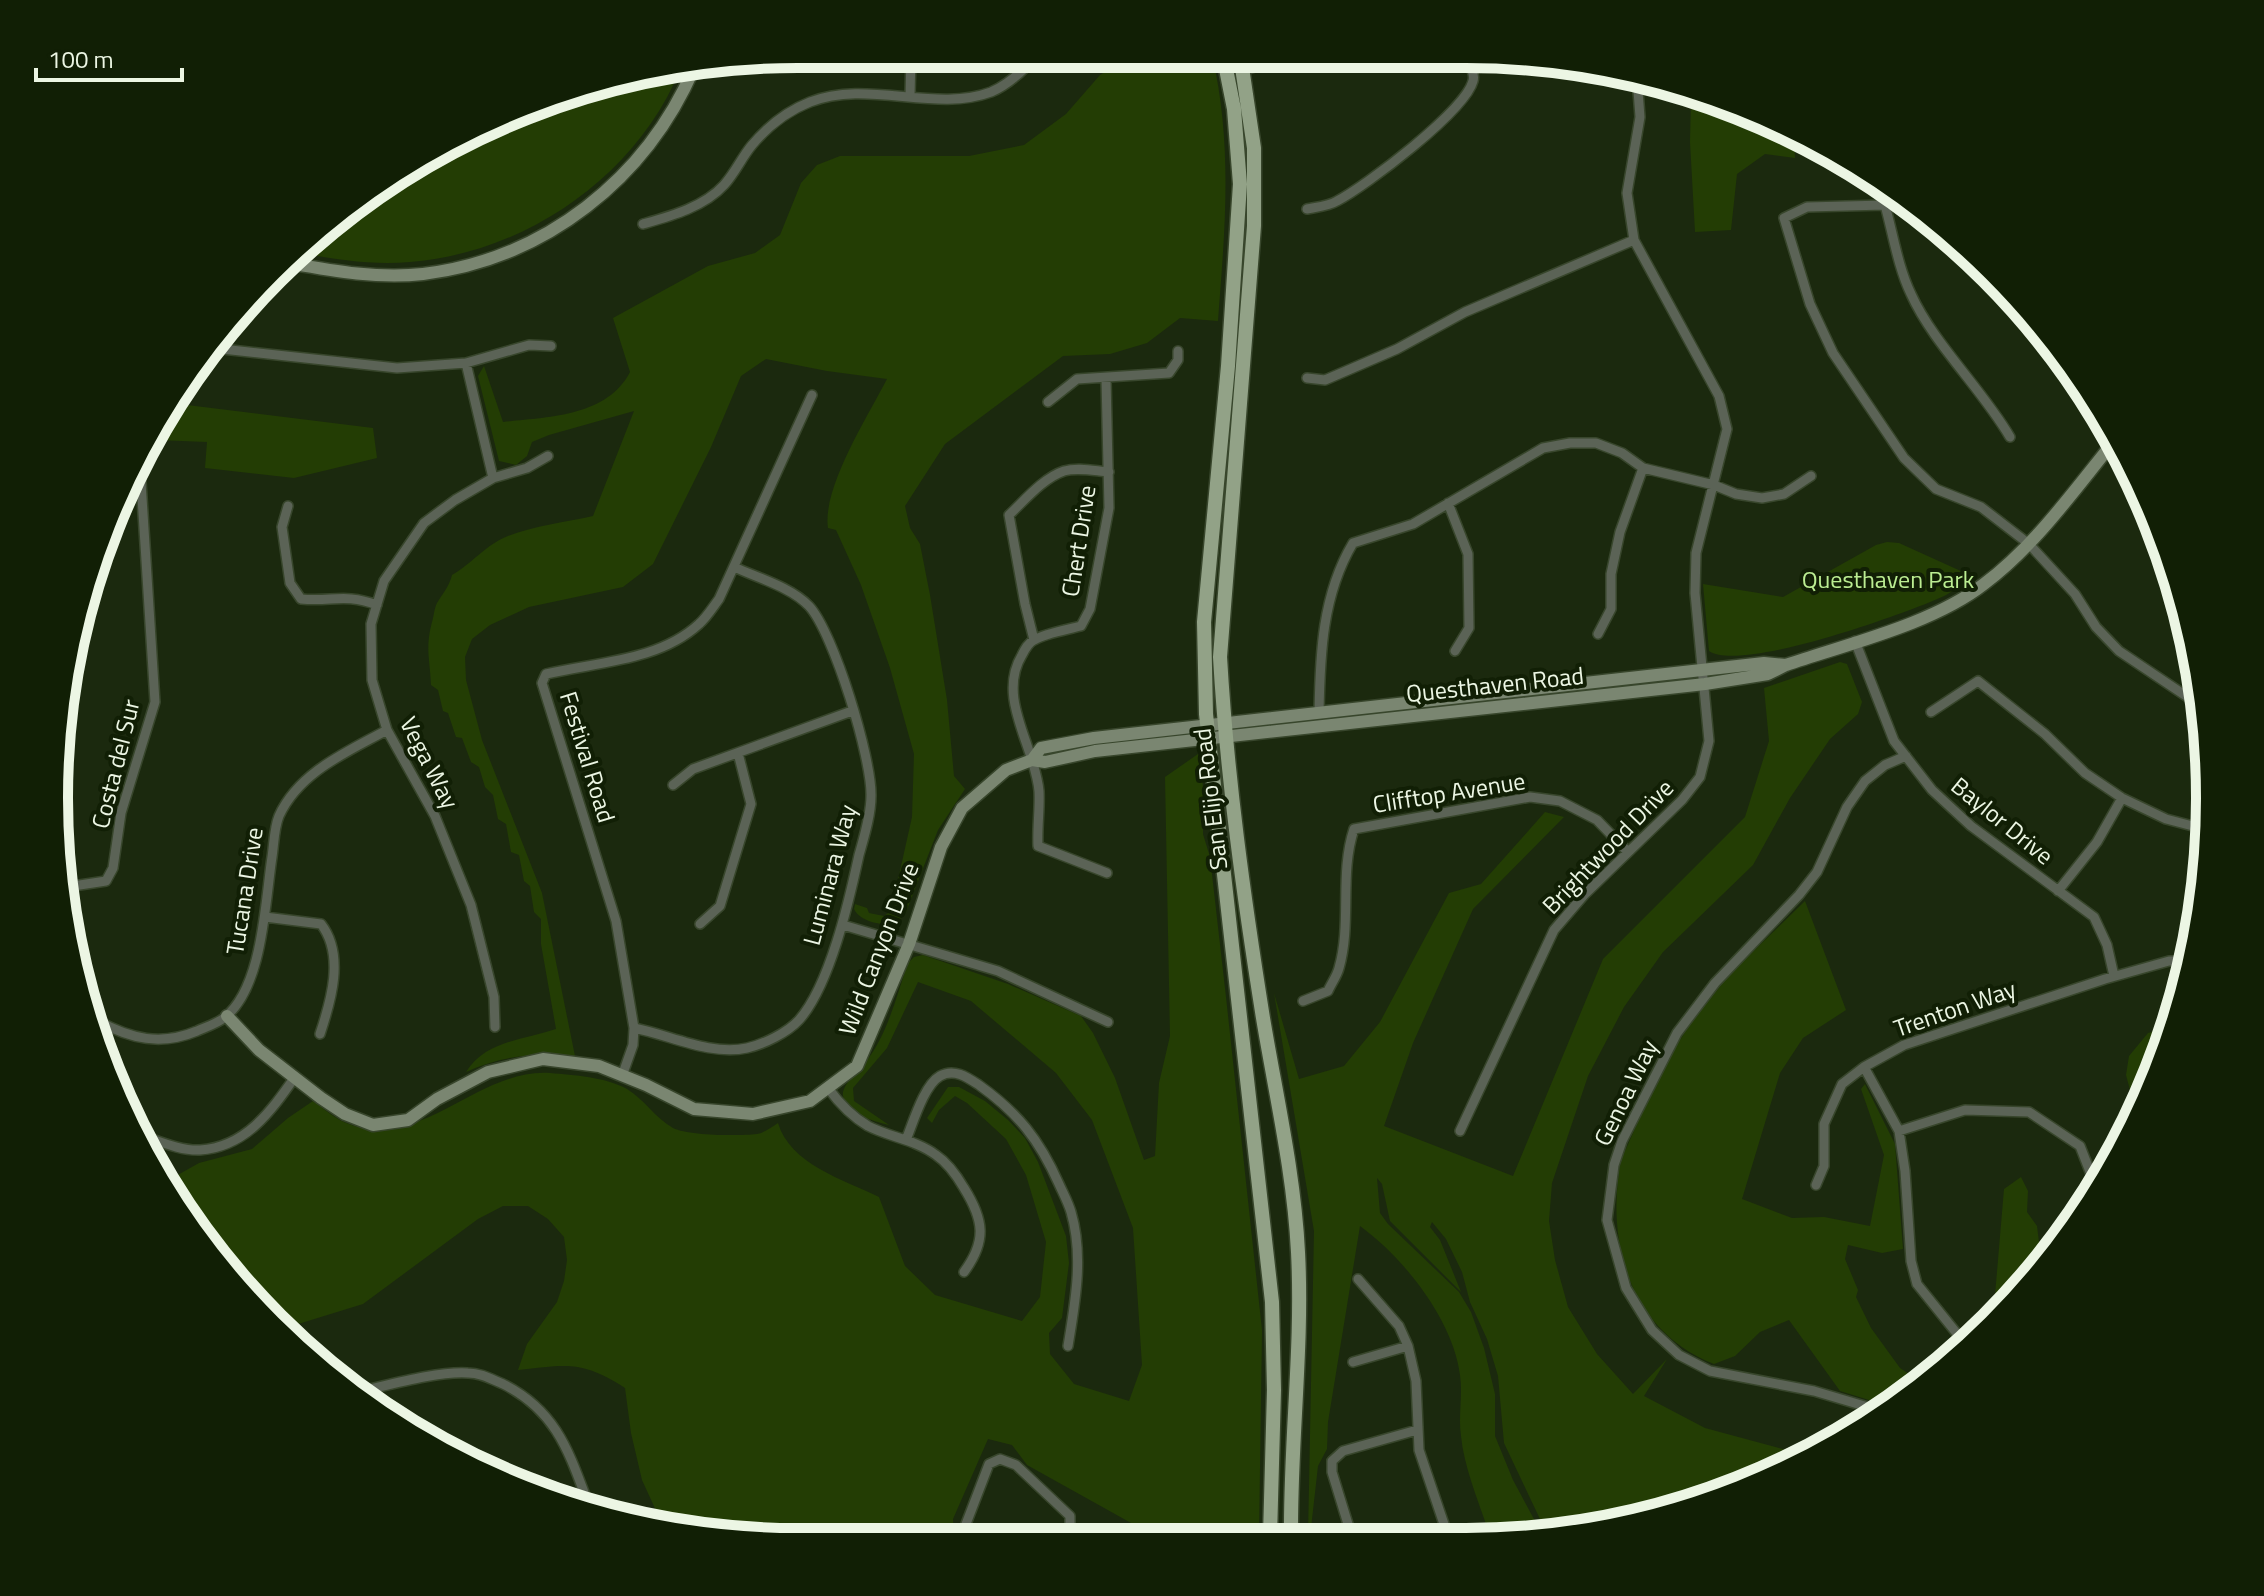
<svg xmlns="http://www.w3.org/2000/svg" width="2264" height="1596" font-family="'Titillium Web',sans-serif">
<style>
.green{fill:#233d04}
.lines{fill:none;stroke-linecap:round;stroke-linejoin:round}
.street-casing{stroke:#38462c;stroke-width:12}
.secondary-casing{stroke:#38462c;stroke-width:15}
.primary-casing{stroke:#38462c;stroke-width:17}
.street{stroke:#5b6356;stroke-width:9}
.secondary{stroke:#7a8671;stroke-width:12}
.primary{stroke:#92a287;stroke-width:14}
.labels{text-anchor:middle;stroke-width:8;stroke-linejoin:round;paint-order:stroke}
.street-label{font-size:24px;fill:#ecf6e4;stroke:#111f05}
.park-label{font-size:24px;fill:#bbed92;stroke:#111f05}
.rim{fill:none;stroke:#ecf6e4;stroke-width:10}
</style>
<rect width="100%" height="100%" fill="#1b290e"/>
<!-- green -->
<path class="green" d="M 1112,54 L 1212,54 C 1233,147 1225,227 1218,321 L 1180,318 L 1147,343 L 1110,354 L 1063,356 L 945,444 L 905,506 L 910,528 L 920,544 L 930,595 L 947,700 L 954,776 L 965,789 L 938,830 L 906,912 L 895,925 C 882,925 860,922 854,909 L 855,904 L 867,908 L 869,913 L 884,916 L 891,911 L 912,817 L 914,754 L 890,668 L 861,585 L 836,530 L 828,528 C 822,488 868,416 887,379 L 827,371 L 766,359 L 741,376 L 711,447 L 653,564 L 623,587 L 529,607 L 490,625 L 472,639 L 465,657 L 466,680 L 482,740 L 542,893 L 575,1056 C 536,1053 503,1055 466,1072 C 486,1040 524,1040 556,1029 L 541,944 L 541,919 L 534,912 L 530,886 L 524,881 L 519,855 L 511,852 L 506,824 L 498,819 L 493,795 L 485,787 L 479,767 L 471,762 L 462,738 L 456,737 L 448,713 L 443,711 L 438,690 L 431,685 C 430,659 425,649 432,622 C 434,616 434,609 437,603 C 443,593 449,587 452,575 C 473,563 485,545 508,536 C 534,526 566,522 593,516 L 634,411 L 549,435 L 532,442 L 527,456 L 516,465 L 499,461 L 478,376 L 484,366 L 503,422 C 546,417 607,417 630,372 L 613,318 L 708,266 L 755,253 L 780,235 L 801,183 L 817,165 L 840,156 L 969,156 L 1024,145 L 1066,114 L 1100,75 L 1108,70 Z
M 680,70 C 636,177 525,253 410,262 C 373,265 337,260 301,253 L 385,179 L 605,79 Z
M 1691,98 L 1794,137 L 1795,158 L 1765,154 L 1737,174 L 1731,230 L 1695,232 L 1690,142 Z
M 179,404 L 373,428 L 377,458 L 294,478 L 205,468 L 207,442 L 156,440 Z
M 1887,542 L 1899,543 L 1974,577 C 1963,583 1953,592 1942,597 C 1904,614 1741,673 1709,651 L 1703,584 L 1783,597 L 1876,545 Z
M 1840,662 L 1847,664 L 1862,702 L 1858,714 L 1830,739 L 1790,798 L 1753,865 L 1663,952 L 1624,1007 L 1588,1076 L 1552,1183 L 1549,1221 L 1555,1260 L 1568,1307 L 1597,1354 L 1633,1394 L 1667,1359 L 1644,1396 L 1705,1428 L 1809,1456 L 1795,1465 L 1564,1536 L 1548,1536 L 1504,1443 L 1498,1376 L 1487,1339 L 1470,1302 L 1462,1272 L 1446,1239 L 1432,1222 L 1430,1227 L 1440,1240 L 1461,1292 L 1390,1221 L 1382,1184 L 1377,1178 L 1380,1213 L 1388,1224 L 1459,1292 L 1471,1312 L 1484,1348 L 1495,1394 L 1495,1436 L 1513,1480 L 1543,1536 L 1490,1536 C 1480,1505 1464,1468 1461,1436 C 1458,1416 1463,1395 1460,1375 C 1453,1320 1404,1258 1360,1226 L 1328,1422 L 1327,1449 L 1318,1466 L 1310,1537 L 1308,1537 L 1314,1231 L 1274,993 L 1299,1079 L 1344,1066 L 1380,1022 L 1449,893 L 1481,884 L 1545,812 L 1564,817 L 1473,909 L 1413,1043 L 1384,1126 L 1513,1176 L 1603,959 L 1745,817 L 1769,741 L 1764,688 Z
M 1198,754 L 1203,786 L 1203,834 L 1210,857 L 1226,997 L 1262,1330 L 1259,1537 L 1158,1538 L 1027,1465 L 1012,1445 L 988,1439 L 953,1519 L 954,1539 L 750,1540 L 663,1526 L 642,1480 L 631,1433 L 625,1388 C 581,1360 568,1365 518,1370 L 527,1344 L 557,1302 L 564,1281 L 567,1260 L 564,1237 L 548,1219 L 528,1206 L 503,1206 L 478,1219 L 363,1304 L 282,1329 L 239,1289 L 167,1181 L 199,1163 L 252,1149 L 288,1118 L 313,1101 C 323,1108 333,1117 344,1122 C 419,1155 476,1068 550,1073 C 574,1075 605,1077 627,1089 C 644,1099 655,1118 673,1128 C 689,1136 739,1136 757,1134 C 764,1133 772,1127 778,1123 C 790,1164 844,1180 879,1197 L 905,1266 L 935,1295 L 1022,1321 L 1040,1297 L 1046,1242 L 1026,1175 L 1006,1139 L 967,1103 L 955,1096 L 939,1110 L 932,1123 L 927,1118 L 948,1087 L 959,1087 L 985,1101 L 1008,1120 L 1025,1138 L 1038,1162 L 1066,1236 L 1069,1263 L 1062,1318 L 1049,1333 L 1050,1354 L 1074,1384 L 1129,1401 L 1142,1365 L 1133,1228 L 1092,1120 L 1056,1073 L 971,1001 L 918,982 L 887,1048 L 853,1088 L 854,1101 L 889,1125 C 874,1121 846,1115 843,1096 C 841,1084 863,1066 870,1056 C 889,1029 897,994 908,963 L 914,957 L 923,955 L 1008,984 L 1081,1016 L 1093,1033 L 1115,1078 L 1144,1160 L 1155,1156 L 1159,1083 L 1170,1036 L 1165,777 Z
M 1805,901 L 1846,1010 L 1803,1038 L 1780,1073 L 1742,1199 L 1792,1218 L 1824,1217 L 1870,1226 L 1884,1155 L 1861,1089 L 1865,1084 L 1895,1144 L 1903,1249 L 1882,1253 L 1848,1245 L 1845,1259 L 1858,1290 L 1856,1297 L 1871,1328 L 1900,1368 L 1920,1381 L 1885,1405 L 1840,1391 L 1789,1320 L 1760,1332 L 1735,1356 L 1714,1364 C 1630,1331 1605,1243 1621,1160 L 1659,1074 L 1690,1024 L 1730,974 Z
M 2171,1026 L 2137,1116 L 2126,1075 L 2129,1056 L 2148,1033 Z
M 2021,1177 L 2028,1191 L 2027,1212 L 2037,1226 L 2042,1266 L 1993,1319 L 2004,1189 Z"/>
<g class="lines">
<!-- street casing -->
<g class="street-casing">
<path id="street" d="M 1244,70 L 1302,54
M 910,96 L 911,54
M 1897,202 L 1885,205 L 1807,207 L 1784,218 L 1810,304 L 1833,353 L 1904,458 L 1936,489 L 1981,507 L 2029,544 L 2075,594 L 2096,627 L 2119,651 L 2204,708
M 1885,205 C 1893,234 1898,267 1911,294 C 1933,343 1982,389 2010,437
M 1307,209 C 1317,207 1329,206 1337,201 C 1366,186 1465,111 1473,81 C 1476,71 1466,62 1460,54
M 643,224 C 671,216 704,207 724,185 C 735,173 742,157 752,145 C 768,126 787,111 810,102 C 867,79 935,113 991,92 C 1010,84 1025,69 1038,54
M 213,348 L 397,368 L 466,363 L 529,345 L 551,346
M 222,349 L 225,329
M 466,363 L 493,478
M 1307,378 L 1325,380 L 1397,349 L 1465,312 L 1634,240
M 1106,379 L 1109,508 L 1090,609 L 1081,626 C 1066,630 1046,633 1034,640 C 1028,643 1025,649 1022,655 C 996,698 1035,746 1039,791 C 1040,809 1037,827 1038,846 L 1107,873
M 1048,402 L 1077,379 L 1169,373 L 1178,360 L 1178,351
M 2133,486 L 2152,518
M 1448,503 L 1468,554 L 1469,628 L 1455,651
M 288,506 L 282,527 L 290,583 L 301,599 C 332,602 345,593 377,605
M 1598,634 L 1611,609 L 1611,574 L 1620,532 L 1643,468
M 1034,640 L 1025,604 L 1009,515 C 1024,501 1043,478 1064,471 C 1078,467 1095,471 1109,472
M 1855,641 L 1894,741 L 1932,790 L 1971,826 L 2094,917 L 2107,945 L 2114,976
M 1931,712 L 1978,681 L 2045,734 L 2085,773 L 2122,798 L 2166,819 L 2208,830
M 1319,713 C 1320,655 1322,595 1353,543 L 1413,524 L 1543,448 L 1570,443 L 1596,443 L 1622,453 L 1643,468 L 1714,485 L 1736,494 L 1762,498 L 1784,494 L 1811,476
M 673,785 L 693,769 L 852,711
M 60,888 L 106,881 L 113,868 L 121,813 L 155,702 L 140,466
M 2058,891 L 2097,842 L 2122,798
M 265,917 L 321,924 C 345,955 331,1001 320,1034
M 700,924 L 720,906 L 751,804 L 738,753
M 843,925 L 998,971 L 1108,1022
M 1303,1001 L 1328,991 C 1331,984 1337,976 1339,968 C 1352,923 1339,874 1354,829 L 1530,797 L 1560,801 L 1597,820 L 1628,852
M 98,1021 C 131,1039 161,1046 197,1031 C 206,1027 216,1024 224,1018 C 263,988 265,902 272,857 C 274,844 274,828 279,816 C 299,772 347,752 387,730
M 495,1027 L 494,997 L 471,905 L 435,816 L 387,730 L 372,680 L 371,624 L 384,581 L 424,523 L 455,500 L 493,478 L 527,468 L 548,456
M 634,1028 C 670,1035 710,1056 747,1048 C 764,1044 787,1033 799,1020 C 830,985 849,901 859,855 C 864,837 871,815 871,796 C 872,759 834,633 809,606 C 791,587 758,578 734,567
M 1864,1067 L 1899,1131 L 1905,1171 L 1911,1261 L 1917,1284 L 1967,1346
M 622,1076 L 633,1045 L 634,1028 L 616,921 L 542,683 L 546,674 C 597,662 659,661 699,624 C 707,617 713,607 719,599 L 812,395
M 828,1088 C 839,1103 851,1116 868,1126 C 889,1137 916,1140 936,1155 C 948,1163 957,1176 964,1188 C 984,1220 987,1241 964,1272
M 1460,1131 L 1554,930 L 1584,895 L 1682,800 L 1700,777 L 1709,741 L 1695,593 L 1696,553 L 1727,429 L 1719,396 L 1634,240 L 1627,193 L 1640,117 L 1637,78
M 1899,1131 L 1965,1110 L 2029,1112 L 2080,1146 L 2096,1187
M 134,1133 C 155,1139 178,1151 200,1150 C 246,1147 271,1111 295,1077
M 906,1140 C 913,1123 924,1085 940,1076 C 954,1068 967,1077 979,1085 C 1018,1113 1039,1139 1059,1184 C 1063,1193 1068,1202 1071,1212 C 1084,1256 1075,1303 1068,1346
M 1816,1185 L 1824,1166 L 1824,1124 L 1842,1084 L 1864,1067 L 1904,1045 L 2105,979 L 2169,961 L 2190,961
M 1358,1279 L 1399,1326 L 1408,1346 L 1416,1381 L 1419,1450 L 1448,1536
M 1353,1362 L 1408,1346
M 353,1393 C 386,1386 435,1371 468,1373 C 481,1373 491,1379 503,1384 C 559,1412 570,1456 591,1511
M 1878,1410 L 1814,1391 L 1710,1371 L 1679,1355 L 1652,1330 L 1626,1288 L 1607,1220 L 1614,1165 L 1622,1141 L 1677,1033 L 1715,983 L 1799,895 L 1817,872 L 1847,807 L 1865,781 L 1885,765 L 1906,756
M 1352,1537 L 1332,1472 L 1332,1461 L 1343,1451 L 1417,1430
M 967,1539 L 966,1524 L 989,1464 L 1000,1459 L 1016,1465 L 1070,1516 L 1070,1539"/>
</g>
<!-- secondary casing -->
<g class="secondary-casing">
<path id="secondary" d="M 289,263 C 334,271 378,279 423,274 C 545,259 646,179 694,68
M 1032,760 L 1045,762 L 1095,751 L 1705,684 L 1768,674 L 1786,665 C 1847,644 1933,624 1984,584 C 2036,545 2075,489 2116,439
M 227,1016 L 259,1050 L 321,1098 L 345,1114 L 373,1125 L 408,1120 L 437,1099 L 488,1072 L 543,1059 L 599,1066 L 646,1085 L 694,1109 L 753,1114 L 810,1101 L 857,1066 L 909,944 L 941,847 L 962,808 L 1006,770 L 1032,760 L 1041,748 L 1094,738 L 1764,663 L 1786,665"/>
</g>
<!-- primary casing -->
<g class="primary-casing">
<path id="primary" d="M 1223,54 L 1234,109 L 1240,184 L 1228,366 L 1204,622 L 1206,714 L 1272,1302 L 1274,1390 L 1270,1537
M 1240,54 L 1254,148 L 1254,226 L 1220,657 C 1227,778 1244,899 1263,1018 C 1276,1096 1294,1173 1298,1252 C 1303,1347 1290,1442 1291,1537"/>
</g>
<!-- street -->
<use href="#street" class="street"/>
<!-- secondary -->
<use href="#secondary" class="secondary"/>
<!-- primary -->
<use href="#primary" class="primary"/>
</g>
<g class="labels">
<!-- street labels -->
<g class="street-label">
<text transform="translate(1079 541) rotate(-81)" y="8">Chert Drive</text>
<text transform="translate(1495 685) rotate(-6)" y="8">Questhaven Road</text>
<text transform="translate(587 757) rotate(73)" y="8">Festival Road</text>
<text transform="translate(429 763) rotate(63)" y="8">Vega Way</text>
<text transform="translate(116 764) rotate(-76)" y="8">Costa del Sur</text>
<text transform="translate(1449 793) rotate(-9)" y="8">Clifftop Avenue</text>
<text transform="translate(1211 799) rotate(-97)" y="8">San Elijo Road</text>
<text transform="translate(2002 821) rotate(39)" y="8">Baylor Drive</text>
<text transform="translate(1608 847) rotate(-46)" y="8">Brightwood Drive</text>
<text transform="translate(830 875) rotate(-75)" y="8">Luminara Way</text>
<text transform="translate(245 891) rotate(-81)" y="8">Tucana Drive</text>
<text transform="translate(879 949) rotate(-69)" y="8">Wild Canyon Drive</text>
<text transform="translate(1955 1009) rotate(-19)" y="8">Trenton Way</text>
<text transform="translate(1626 1093) rotate(-64)" y="8">Genoa Way</text>
</g>
<!-- park labels -->
<g class="park-label">
<text x="1888" y="588">Questhaven Park</text>
</g>
</g>
<!-- crop -->
<path d="M0 0H2264V1596H0ZM798 68H1466A730 730 0 0 1 2196 798V798A730 730 0 0 1 1466 1528H798A730 730 0 0 1 68 798V798A730 730 0 0 1 798 68Z" fill="#111f05" fill-rule="evenodd"/>
<path class="rim" d="M798 68H1466A730 730 0 0 1 2196 798V798A730 730 0 0 1 1466 1528H798A730 730 0 0 1 68 798V798A730 730 0 0 1 798 68Z"/>
<!-- scale -->
<path d="M36 68v12h146v-12" fill="none" stroke="#ecf6e4" stroke-width="4"/>
<text x="48" y="68" font-size="24" fill="#ecf6e4" stroke="#111f05" stroke-width="6" paint-order="stroke">100 m</text>
</svg>
